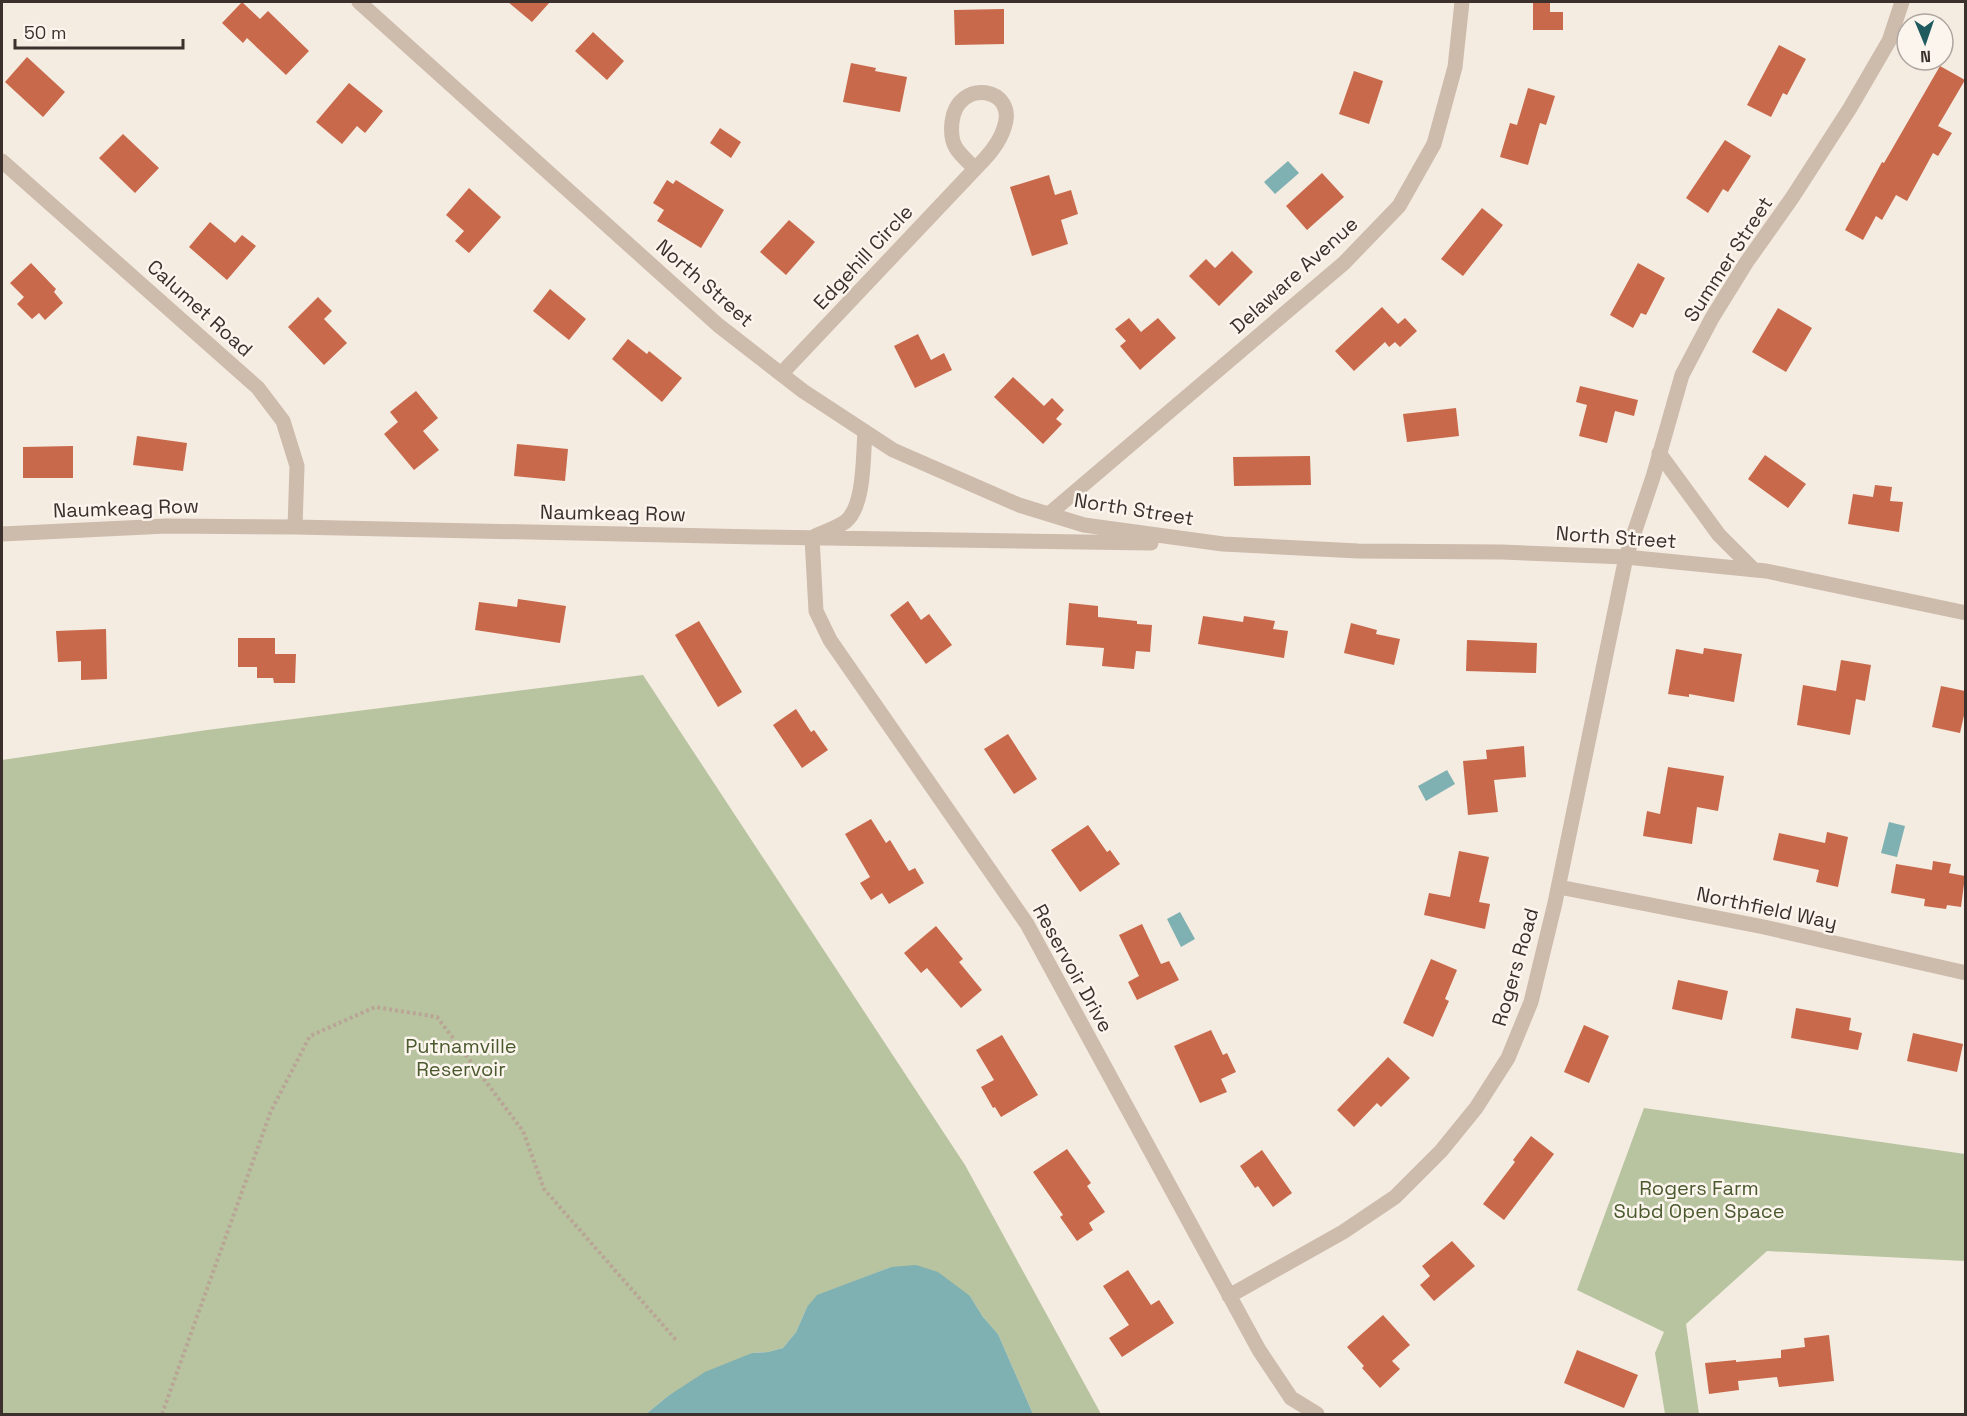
<svg xmlns="http://www.w3.org/2000/svg" width="1967" height="1416" font-family="'Space Grotesk',sans-serif">
<style>
.green{fill:#b8c4a0}
.water{fill:#7fb0b2}
.building{fill:#c8694b}
.lines{fill:none;stroke-linecap:round;stroke-linejoin:round}
.path{stroke:#b9a596;stroke-width:4;stroke-dasharray:3 3;stroke-linecap:butt}
.minor{stroke:#cdbbac;stroke-width:15}
.labels{text-anchor:middle;stroke-width:5;stroke-linejoin:round;paint-order:stroke}
.street-label{font-size:20px;fill:#3b302b;stroke:#fbf5ee}
.park-label{font-size:20px;fill:#4a5a2e;stroke:#fbf5ee}
</style>
<rect width="100%" height="100%" fill="#f4ebe1"/>
<!-- green -->
<path class="green" d="M 643,675 L 965,1165 L 1101,1414 L 1033,1414 L 998,1334 L 983,1317 L 970,1296 L 891,1267 L 855,1281 L 807,1307 L 796,1332 L 783,1348 L 768,1352 L 752,1353 L 668,1396 L 646,1414 L 2,1414 L 2,760 L 207,730 Z
M 1644,1108 L 1965,1154 L 1965,1261 L 1767,1251 L 1686,1324 L 1699,1414 L 1665,1414 L 1655,1353 L 1664,1332 L 1577,1290 Z"/>
<!-- water -->
<path class="water" d="M 1288,161 L 1299,173 L 1275,194 L 1264,182 Z
M 1447,770 L 1455,784 L 1426,801 L 1418,786 Z
M 1889,822 L 1905,826 L 1897,857 L 1881,853 Z
M 1180,912 L 1195,939 L 1181,947 L 1167,919 Z
M 916,1265 L 938,1272 L 970,1296 L 983,1317 L 998,1334 L 1033,1414 L 646,1414 L 668,1396 L 705,1372 L 752,1353 L 768,1352 L 783,1348 L 796,1332 L 807,1307 L 817,1295 L 891,1267 Z"/>
<!-- building -->
<path class="building" d="M 242,2 L 260,19 L 268,11 L 309,51 L 286,75 L 247,38 L 243,43 L 222,23 Z
M 508,2 L 550,2 L 532,22 Z
M 1533,2 L 1550,2 L 1550,12 L 1563,12 L 1563,30 L 1533,30 Z
M 1004,9 L 1004,44 L 955,45 L 954,10 Z
M 593,32 L 624,61 L 607,80 L 575,51 Z
M 1779,45 L 1806,59 L 1787,95 L 1783,93 L 1771,117 L 1747,105 Z
M 27,57 L 65,92 L 43,117 L 5,82 Z
M 851,63 L 876,68 L 875,71 L 907,77 L 900,112 L 843,102 Z
M 1940,66 L 1965,80 L 1938,126 L 1952,133 L 1938,156 L 1933,153 L 1907,201 L 1896,195 L 1882,220 L 1876,216 L 1863,240 L 1845,230 L 1882,162 L 1884,163 Z
M 1354,71 L 1383,81 L 1369,124 L 1339,114 Z
M 349,83 L 383,111 L 365,133 L 357,126 L 342,144 L 316,122 Z
M 1528,88 L 1555,96 L 1546,125 L 1540,123 L 1528,165 L 1500,157 L 1510,123 L 1517,125 Z
M 720,128 L 741,142 L 731,158 L 710,143 Z
M 123,134 L 159,168 L 135,193 L 99,158 Z
M 1725,140 L 1751,156 L 1728,192 L 1723,189 L 1708,213 L 1686,198 Z
M 1322,173 L 1344,197 L 1307,230 L 1286,206 Z
M 1049,175 L 1055,195 L 1071,190 L 1078,214 L 1061,220 L 1068,244 L 1032,256 L 1010,187 Z
M 667,180 L 673,184 L 676,180 L 724,210 L 701,248 L 657,221 L 664,210 L 653,203 Z
M 469,188 L 501,217 L 469,253 L 455,241 L 464,231 L 446,215 Z
M 1482,208 L 1503,225 L 1463,276 L 1441,259 Z
M 789,220 L 815,242 L 786,275 L 760,252 Z
M 210,222 L 235,243 L 242,235 L 256,246 L 227,280 L 189,247 Z
M 1232,251 L 1253,272 L 1219,306 L 1189,276 L 1206,259 L 1215,268 Z
M 31,263 L 56,289 L 54,292 L 63,303 L 45,320 L 39,313 L 32,319 L 17,304 L 24,297 L 10,283 Z
M 1638,263 L 1665,278 L 1646,315 L 1641,313 L 1633,328 L 1610,315 Z
M 550,289 L 586,319 L 569,340 L 533,311 Z
M 318,297 L 332,311 L 324,319 L 347,343 L 324,365 L 288,327 Z
M 1382,307 L 1398,324 L 1405,318 L 1417,331 L 1400,347 L 1395,342 L 1389,347 L 1385,342 L 1354,371 L 1335,351 Z
M 1778,308 L 1812,328 L 1786,372 L 1752,352 Z
M 1129,318 L 1141,332 L 1158,318 L 1176,338 L 1140,370 L 1120,346 L 1126,341 L 1115,329 Z
M 918,334 L 931,360 L 944,353 L 952,370 L 915,388 L 894,346 Z
M 628,339 L 647,354 L 649,351 L 682,378 L 662,402 L 612,359 Z
M 1013,377 L 1044,406 L 1052,398 L 1064,410 L 1056,419 L 1062,424 L 1043,444 L 994,397 Z
M 1580,386 L 1638,400 L 1634,416 L 1615,411 L 1607,443 L 1579,436 L 1587,405 L 1576,402 Z
M 416,391 L 438,418 L 423,431 L 439,450 L 414,470 L 384,434 L 398,422 L 390,412 Z
M 1456,408 L 1459,436 L 1407,442 L 1403,414 Z
M 137,436 L 187,443 L 183,471 L 133,465 Z
M 517,444 L 568,449 L 565,481 L 514,476 Z
M 73,446 L 73,478 L 23,478 L 23,447 Z
M 1765,455 L 1806,484 L 1788,508 L 1748,479 Z
M 1310,456 L 1311,485 L 1234,486 L 1233,457 Z
M 1875,485 L 1892,487 L 1890,501 L 1903,502 L 1899,532 L 1848,524 L 1853,494 L 1873,497 Z
M 518,599 L 566,606 L 560,643 L 475,630 L 479,602 L 517,607 Z
M 908,601 L 921,620 L 929,614 L 952,645 L 926,664 L 890,615 Z
M 1069,603 L 1098,606 L 1098,617 L 1137,621 L 1137,624 L 1152,625 L 1150,652 L 1136,651 L 1134,669 L 1102,666 L 1104,648 L 1066,645 Z
M 1203,616 L 1243,622 L 1244,616 L 1275,621 L 1273,629 L 1288,631 L 1284,658 L 1198,644 Z
M 699,621 L 742,692 L 718,707 L 675,635 Z
M 1351,623 L 1377,630 L 1376,634 L 1400,639 L 1394,665 L 1344,653 Z
M 106,629 L 107,679 L 81,680 L 81,661 L 58,662 L 56,631 Z
M 238,638 L 275,638 L 275,654 L 296,654 L 295,683 L 274,683 L 273,678 L 257,678 L 257,667 L 238,667 Z
M 1467,640 L 1537,643 L 1536,673 L 1466,671 Z
M 1704,648 L 1742,654 L 1734,702 L 1689,694 L 1689,697 L 1668,694 L 1676,649 L 1703,654 Z
M 1841,660 L 1871,665 L 1865,701 L 1856,699 L 1850,735 L 1797,725 L 1803,685 L 1836,691 Z
M 1941,686 L 1965,691 L 1965,711 L 1960,733 L 1932,727 Z
M 796,709 L 811,732 L 814,730 L 828,750 L 802,768 L 773,725 Z
M 1008,734 L 1037,779 L 1014,794 L 984,749 Z
M 1524,746 L 1526,777 L 1494,780 L 1498,812 L 1468,815 L 1463,761 L 1487,759 L 1486,750 Z
M 1668,767 L 1724,776 L 1718,811 L 1697,807 L 1692,844 L 1643,836 L 1647,811 L 1660,814 Z
M 871,819 L 886,843 L 890,840 L 909,871 L 915,868 L 924,883 L 889,904 L 882,893 L 871,900 L 860,883 L 870,877 L 845,834 Z
M 1088,825 L 1107,852 L 1110,850 L 1120,864 L 1080,892 L 1051,850 Z
M 1827,832 L 1848,837 L 1838,887 L 1816,882 L 1819,870 L 1773,860 L 1779,833 L 1825,843 Z
M 1459,851 L 1489,857 L 1479,902 L 1490,904 L 1485,929 L 1424,915 L 1429,893 L 1450,897 Z
M 1933,861 L 1951,864 L 1949,873 L 1965,876 L 1961,907 L 1947,905 L 1946,909 L 1924,906 L 1925,899 L 1891,893 L 1896,864 L 1932,870 Z
M 1142,924 L 1161,964 L 1169,961 L 1179,980 L 1137,1000 L 1128,982 L 1139,976 L 1119,935 Z
M 936,926 L 963,959 L 959,962 L 982,990 L 961,1008 L 927,968 L 921,973 L 904,953 Z
M 1431,959 L 1457,970 L 1445,999 L 1449,1001 L 1433,1037 L 1403,1023 Z
M 1678,980 L 1728,991 L 1722,1020 L 1672,1009 Z
M 1796,1008 L 1851,1018 L 1849,1030 L 1862,1033 L 1858,1050 L 1791,1038 Z
M 1584,1025 L 1609,1036 L 1589,1083 L 1564,1072 Z
M 1211,1030 L 1223,1055 L 1227,1053 L 1236,1072 L 1221,1079 L 1227,1092 L 1200,1103 L 1174,1046 Z
M 1913,1033 L 1963,1044 L 1957,1072 L 1907,1061 Z
M 1002,1035 L 1038,1095 L 1001,1117 L 995,1107 L 993,1108 L 981,1087 L 994,1080 L 976,1050 Z
M 1388,1057 L 1410,1078 L 1381,1107 L 1377,1103 L 1354,1127 L 1337,1110 Z
M 1531,1136 L 1554,1154 L 1504,1220 L 1483,1204 L 1515,1162 L 1513,1160 Z
M 1067,1149 L 1091,1183 L 1087,1186 L 1105,1212 L 1089,1223 L 1093,1230 L 1077,1241 L 1060,1217 L 1063,1215 L 1033,1172 Z
M 1262,1150 L 1292,1193 L 1273,1207 L 1258,1186 L 1255,1188 L 1240,1166 Z
M 1452,1241 L 1475,1266 L 1434,1301 L 1420,1285 L 1430,1276 L 1422,1266 Z
M 1128,1270 L 1151,1305 L 1159,1300 L 1174,1323 L 1122,1357 L 1109,1338 L 1129,1325 L 1103,1286 Z
M 1383,1315 L 1410,1345 L 1392,1361 L 1400,1369 L 1380,1388 L 1362,1368 L 1364,1366 L 1347,1347 Z
M 1829,1335 L 1834,1381 L 1779,1387 L 1777,1377 L 1738,1381 L 1739,1390 L 1709,1394 L 1705,1363 L 1736,1360 L 1736,1362 L 1781,1358 L 1781,1350 L 1805,1347 L 1804,1338 Z
M 1577,1350 L 1638,1375 L 1624,1408 L 1564,1383 Z"/>
<g class="lines">
<!-- path -->
<path class="path" d="M 162,1414 L 271,1111 L 310,1036 L 375,1007 L 437,1017 L 523,1131 L 544,1189 L 676,1340"/>
<!-- minor -->
<path class="minor" d="M 359,2 L 718,325 L 803,391 L 893,450 L 1019,505 L 1084,525 L 1223,544 L 1358,551 L 1502,552 L 1626,557 L 1766,571 L 1966,613
M 2,161 L 258,388 L 283,421 L 297,466 L 295,527
M 781,374 L 975,169 C 987,157 999,144 1004,128 C 1019,87 957,77 952,122 C 951,131 951,140 956,148 C 961,156 969,162 975,169
M 1659,453 L 1719,535 L 1753,569
M 1049,514 L 1344,263 L 1399,206 L 1434,144 L 1455,67 L 1462,2
M 2,534 L 167,526 L 295,527 L 758,537 L 1151,543
M 815,536 C 824,532 836,528 845,522 C 865,507 863,455 865,432
M 812,538 L 816,611 L 830,640 L 1027,924 L 1259,1350 L 1291,1398 L 1317,1414
M 1559,887 L 1764,927 L 1966,973
M 1229,1296 L 1343,1232 L 1395,1197 L 1441,1151 L 1476,1108 L 1508,1058 L 1531,1002 L 1555,903 L 1626,557 L 1653,477 L 1682,375 L 1712,318 L 1746,263 L 1792,198 L 1850,108 L 1889,41 L 1902,2"/>
</g>
<g class="labels">
<!-- street labels -->
<g class="street-label">
<text transform="translate(863 257) rotate(-47)" y="7">Edgehill Circle</text>
<text transform="translate(1728 259) rotate(-57)" y="7">Summer Street</text>
<text transform="translate(1294 275) rotate(-42)" y="7">Delaware Avenue</text>
<text transform="translate(705 283) rotate(41)" y="7">North Street</text>
<text transform="translate(200 308) rotate(42)" y="7">Calumet Road</text>
<text transform="translate(126 508) rotate(-2)" y="7">Naumkeag Row</text>
<text transform="translate(1134 509) rotate(9)" y="7">North Street</text>
<text transform="translate(613 513) rotate(1)" y="7">Naumkeag Row</text>
<text transform="translate(1616 537) rotate(4)" y="7">North Street</text>
<text transform="translate(1767 908) rotate(12)" y="7">Northfield Way</text>
<text transform="translate(1515 967) rotate(-74)" y="7">Rogers Road</text>
<text transform="translate(1073 968) rotate(61)" y="7">Reservoir Drive</text>
</g>
<!-- park labels -->
<g class="park-label">
<text x="461" y="1053">Putnamville<tspan x="461" dy="23">Reservoir</tspan></text>
<text x="1699" y="1195">Rogers Farm<tspan x="1699" dy="23">Subd Open Space</tspan></text>
</g>
</g>
<!-- border -->
<rect width="1967" height="1416" fill="none" stroke="#3b302b" stroke-width="6"/>
<!-- north arrow -->
<g transform="translate(1925 42) rotate(178)"><circle r="28" fill="#fbf5ee" stroke="#aea6a0" stroke-width="1.5"/>
<path d="M0-4.5L10 22L0 15L-10 22Z" fill="#1f5a5e"/>
<text y="-9" font-size="16" font-weight="bold" text-anchor="middle" fill="#3b302b">N</text>
</g>
<!-- scale -->
<path d="M15 39v9h168v-9" fill="none" stroke="#3b302b" stroke-width="3"/>
<text x="24" y="39" font-size="18" fill="#3b302b" stroke="#fbf5ee" stroke-width="4.5" paint-order="stroke">50 m</text>
</svg>
